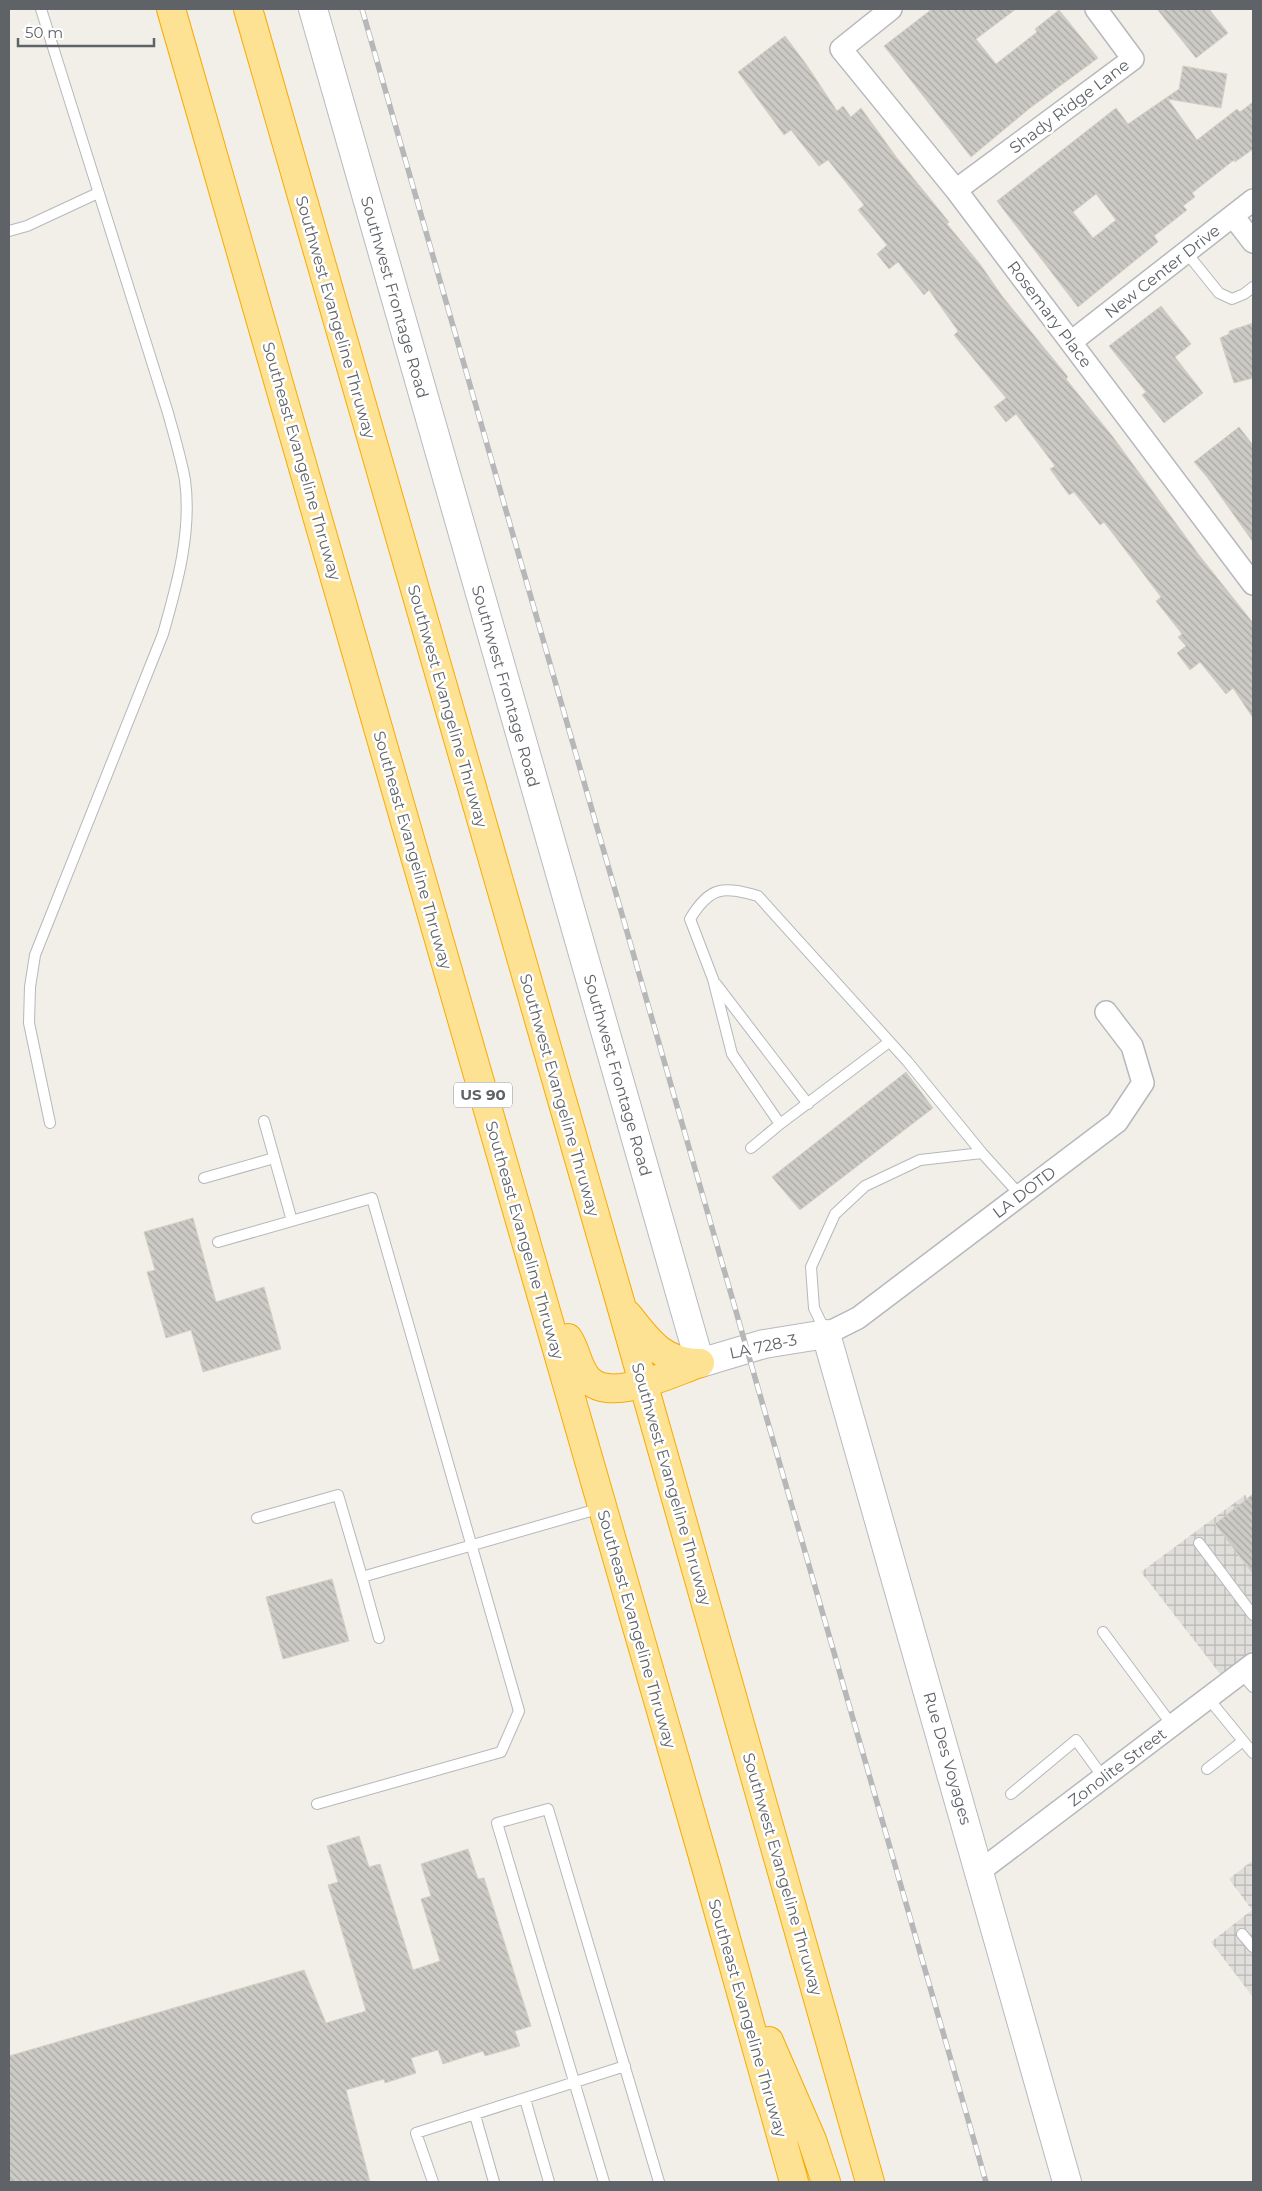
<svg xmlns="http://www.w3.org/2000/svg" width="1262" height="2191" font-family="Montserrat,sans-serif">
<style>
.industrial{fill:url(#industrial-grid)}
.building{fill:url(#building-back-hatch);stroke:#d6d1c6;fill-rule:evenodd}
.lines{fill:none;stroke-linecap:round;stroke-linejoin:round}
.lane-casing{stroke:#b5b8bc;stroke-width:12}
.street-casing{stroke:#b5b8bc;stroke-width:24}
.secondary-casing{stroke:#b6babf;stroke-width:30}
.highway-casing{stroke:#f9ab00;stroke-width:30}
.lane{stroke:#fff;stroke-width:10}
.street{stroke:#fff;stroke-width:21}
.secondary{stroke:#fff;stroke-width:28}
.highway{stroke:#fde293;stroke-width:28}
.rail-casing{stroke:#b6b7b8;stroke-width:5.5}
.rail{stroke:#fff;stroke-width:4;stroke-dasharray:11;stroke-linecap:butt}
.labels{text-anchor:middle;stroke-width:5;stroke-linejoin:round;paint-order:stroke}
.shield{fill:#fff;stroke:#8f9295;stroke-width:1}
.shield-label{font-size:15px;font-weight:bold;fill:#5f6368}
.street-label{font-size:16px;fill:#5f6368;stroke:#fff}
</style>
<defs>
<pattern id="industrial-grid" width="8" height="8" patternUnits="userSpaceOnUse" patternTransform="scale(1.25)"><rect width="8" height="8" fill="#e0deda"/><path d="M0 4h8M4 0v8" fill="none" stroke="#b9b8b5"/></pattern>
<pattern id="building-back-hatch" width="6" height="6" patternUnits="userSpaceOnUse" patternTransform="scale(1.25)"><rect width="6" height="6" fill="#cccac5"/><path d="M-1 5l2 2M0 0l6 6M5-1l2 2" fill="none" stroke="#a9a8a4"/></pattern>
</defs>
<rect width="100%" height="100%" fill="#f1efe8"/>
<!-- industrial -->
<path class="industrial" d="M 1245,1495 L 1253,1505 L 1253,1650 L 1221,1675 L 1141,1572 Z
M 1253,1860 L 1253,1997 L 1211,1942 L 1252,1910 L 1229,1879 Z"/>
<!-- building -->
<path class="building" d="M 932,9 L 1016,9 L 976,39 L 996,64 L 1037,32 L 1035,29 L 1059,10 L 1098,58 L 1030,108 L 971,157 L 884,46 Z
M 1157,9 L 1209,9 L 1228,33 L 1196,58 Z
M 785,36 L 806,64 L 837,111 L 843,106 L 851,117 L 861,108 L 897,158 L 949,222 L 947,224 L 980,264 L 1002,296 L 1068,377 L 1066,379 L 1113,437 L 1199,555 L 1253,623 L 1253,718 L 1233,688 L 1226,694 L 1200,662 L 1190,670 L 1177,653 L 1186,646 L 1178,637 L 1182,634 L 1156,601 L 1161,597 L 1104,522 L 1100,525 L 1074,492 L 1069,495 L 1050,469 L 1055,466 L 1016,414 L 1006,422 L 994,407 L 1006,398 L 954,335 L 958,331 L 929,290 L 924,295 L 898,262 L 889,269 L 877,254 L 887,245 L 858,210 L 864,205 L 828,160 L 819,166 L 791,130 L 784,135 L 738,72 Z
M 1183,66 L 1227,74 L 1221,108 L 1168,99 L 1197,140 L 1237,109 L 1240,112 L 1253,102 L 1253,149 L 1235,162 L 1234,160 L 1192,193 L 1195,197 L 1183,206 L 1187,210 L 1154,236 L 1158,242 L 1078,307 L 997,201 L 1116,108 L 1128,124 L 1179,89 ZM 1096,194 L 1116,220 L 1093,238 L 1073,212 Z
M 1161,306 L 1191,344 L 1175,357 L 1203,393 L 1164,423 L 1142,395 L 1146,392 L 1109,346 Z
M 1253,323 L 1253,378 L 1234,383 L 1220,338 L 1229,334 L 1229,331 Z
M 1239,427 L 1253,445 L 1253,542 L 1207,477 L 1194,462 Z
M 906,1072 L 933,1108 L 800,1210 L 772,1177 Z
M 193,1218 L 216,1302 L 264,1287 L 281,1349 L 203,1372 L 191,1330 L 166,1338 L 147,1272 L 155,1270 L 144,1232 Z
M 1253,1494 L 1253,1574 L 1215,1524 Z
M 332,1579 L 349,1641 L 283,1659 L 266,1597 Z
M 359,1836 L 369,1867 L 380,1864 L 413,1970 L 440,1961 L 421,1899 L 431,1896 L 421,1864 L 468,1849 L 478,1879 L 484,1878 L 531,2026 L 515,2031 L 520,2046 L 485,2056 L 483,2051 L 443,2064 L 438,2050 L 411,2058 L 416,2073 L 385,2083 L 384,2079 L 346,2090 L 370,2182 L 9,2182 L 9,2056 L 304,1970 L 326,2023 L 366,2011 L 328,1885 L 338,1882 L 327,1846 Z"/>
<g class="lines">
<!-- lane casing -->
<g class="lane-casing">
<path id="lane" d="M 41,9 L 168,413 C 174,435 181,458 185,480 C 192,532 177,585 163,634 L 35,955 L 30,987 L 29,1023 L 50,1123
M 9,231 L 27,226 L 98,193
M 1186,252 L 1219,293 L 1232,299 L 1244,294 L 1253,287
M 716,984 L 808,1104
M 889,1042 L 780,1124 L 732,1054 L 713,979 L 690,919 C 710,886 723,886 758,896 L 907,1061 L 982,1153 L 1020,1195
M 264,1121 L 292,1221
M 751,1148 L 780,1124
M 204,1178 L 274,1158
M 218,1242 L 372,1198 L 519,1711 L 501,1752 L 317,1804
M 826,1333 L 814,1308 L 811,1267 L 835,1214 L 865,1186 L 920,1160 L 982,1153
M 257,1518 L 338,1495 L 362,1577
M 1199,1543 L 1253,1615
M 1103,1632 L 1172,1725
M 379,1638 L 362,1577 L 601,1508
M 1241,1673 L 1253,1687
M 1208,1698 L 1253,1753
M 1207,1769 L 1243,1741
M 1011,1794 L 1076,1740 L 1103,1777
M 1242,1934 L 1253,1947
M 525,2099 L 549,2182
M 475,2115 L 494,2182
M 433,2182 L 416,2133 L 625,2066
M 604,2182 L 497,1823 L 548,1809 L 659,2182"/>
</g>
<!-- street casing -->
<g class="street-casing">
<path id="street" d="M 891,9 L 841,49 L 956,190 L 1253,584
M 956,190 L 1133,59 L 1096,9
M 1233,216 L 1253,242
M 1071,342 L 1253,200
M 826,1334 L 858,1318 L 1117,1122 L 1143,1083 L 1132,1046 L 1106,1012
M 980,1871 L 1253,1664"/>
</g>
<!-- secondary casing -->
<g class="secondary-casing">
<path id="secondary" d="M 313,9 L 700,1363 L 764,1344 L 826,1334 L 1067,2182"/>
</g>
<!-- highway casing -->
<g class="highway-casing">
<path id="highway" d="M 171,9 L 706,1867 L 794,2182
M 248,9 L 621,1305 L 870,2182
M 628,1315 C 649,1342 664,1363 700,1363
M 568,1338 C 577,1351 577,1367 588,1379 C 611,1404 673,1372 700,1363
M 769,2041 L 812,2140 L 826,2182"/>
</g>
<!-- lane -->
<use href="#lane" class="lane"/>
<!-- street -->
<use href="#street" class="street"/>
<!-- secondary -->
<use href="#secondary" class="secondary"/>
<!-- highway -->
<use href="#highway" class="highway"/>
<!-- rail casing -->
<g class="rail-casing">
<path id="rail" d="M 362,9 L 986,2182"/>
</g>
<!-- rail -->
<use href="#rail" class="rail"/>
</g>
<g class="labels">
<!-- shield labels -->
<rect class="shield" x="454" y="1082.5" width="58" height="25" rx="4"/>
<g class="shield-label">
<text x="483" y="1100">US 90</text>
</g>
<!-- street labels -->
<g class="street-label">
<text transform="translate(1069 106) rotate(-37)" y="6">Shady Ridge Lane</text>
<text transform="translate(1162 271) rotate(-38)" y="6">New Center Drive</text>
<text transform="translate(395 297) rotate(74)" y="6">Southwest Frontage Road</text>
<text transform="translate(1050 314) rotate(53)" y="6">Rosemary Place</text>
<text transform="translate(336 317) rotate(74)" y="6">Southwest Evangeline Thruway</text>
<text transform="translate(302 461) rotate(74)" y="6">Southeast Evangeline Thruway</text>
<text transform="translate(506 686) rotate(74)" y="6">Southwest Frontage Road</text>
<text transform="translate(448 706) rotate(74)" y="6">Southwest Evangeline Thruway</text>
<text transform="translate(413 850) rotate(74)" y="6">Southeast Evangeline Thruway</text>
<text transform="translate(618 1075) rotate(74)" y="6">Southwest Frontage Road</text>
<text transform="translate(560 1095) rotate(74)" y="6">Southwest Evangeline Thruway</text>
<text transform="translate(1024 1192) rotate(-37)" y="6">LA DOTD</text>
<text transform="translate(525 1240) rotate(74)" y="6">Southeast Evangeline Thruway</text>
<text transform="translate(763 1346) rotate(-12)" y="6">LA 728-3</text>
<text transform="translate(672 1484) rotate(74)" y="6">Southwest Evangeline Thruway</text>
<text transform="translate(637 1629) rotate(74)" y="6">Southeast Evangeline Thruway</text>
<text transform="translate(948 1758) rotate(74)" y="6">Rue Des Voyages</text>
<text transform="translate(1117 1767) rotate(-37)" y="6">Zonolite Street</text>
<text transform="translate(783 1874) rotate(74)" y="6">Southwest Evangeline Thruway</text>
<text transform="translate(748 2018) rotate(74)" y="6">Southeast Evangeline Thruway</text>
</g>
</g>
<!-- border -->
<rect width="1262" height="2191" fill="none" stroke="#5f6368" stroke-width="20"/>
<!-- scale -->
<path d="M18 38v8h136v-8" fill="none" stroke="#5f6368" stroke-width="2.5"/>
<text x="25" y="38" font-size="15" fill="#5f6368" stroke="#ffffff" stroke-width="4" paint-order="stroke">50 m</text>
</svg>
